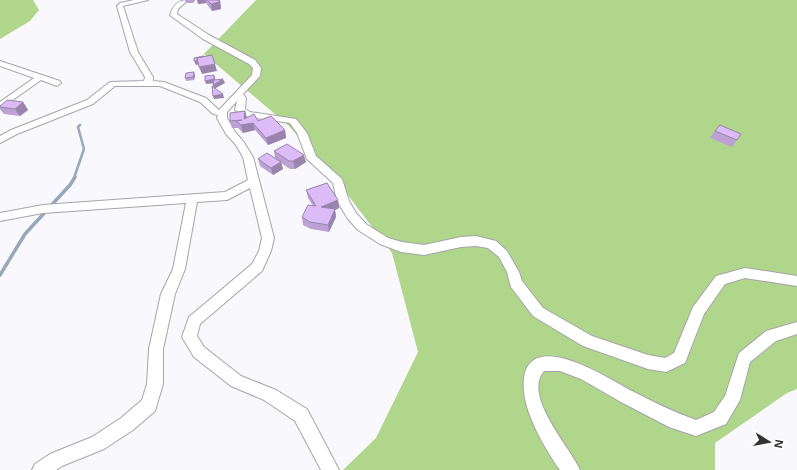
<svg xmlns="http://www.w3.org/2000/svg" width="797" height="470" font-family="'Open Sans',sans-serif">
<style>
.forest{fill:#afd68a}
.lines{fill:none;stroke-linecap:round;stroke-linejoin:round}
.stream-far1{stroke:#96a9bb;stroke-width:2.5}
.stream{stroke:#96a9bb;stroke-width:3.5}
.minor-casing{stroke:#a5a5a9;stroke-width:2}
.minor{fill:#fff;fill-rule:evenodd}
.wall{fill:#bca2d4}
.shaded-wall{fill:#9984ad}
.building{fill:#dbbcf7;stroke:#9984ad}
</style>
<rect width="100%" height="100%" fill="#f8f8fd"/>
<!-- forest -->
<path class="forest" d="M 0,0 L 33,0 L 39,10 L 30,21 L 0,39 Z
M 256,0 L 797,0 L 797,389 L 787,393 L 715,443 L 715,470 L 343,470 L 376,438 L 418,352 L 392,253 L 344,190 L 289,126 L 204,54 Z"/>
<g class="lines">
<!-- stream-far1 -->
<path class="stream-far1" d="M 74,178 L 84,149 L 78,127 L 80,125"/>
<!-- stream -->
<path class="stream" d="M 0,275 L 25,234 L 70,185 L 75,177"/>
<!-- minor casing -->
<g class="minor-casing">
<path id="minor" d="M 134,0 L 148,0 L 123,6 L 138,52 L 153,77 L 153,81 L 164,82 L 206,98 L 219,110 L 252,75 L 253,68 L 249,64 L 203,39 L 171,16 L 170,15 C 173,5 178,0 188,0 L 178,9 L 177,14 L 209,35 L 255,60 L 261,68 L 260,76 L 243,94 L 246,98 L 245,109 L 250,112 L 296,119 L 307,133 L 316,156 L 342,179 L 349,201 L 356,213 L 366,224 L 388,238 L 402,242 L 424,245 L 461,237 L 476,236 L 496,241 L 507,251 L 519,272 L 522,281 L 543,308 L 592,336 L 648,355 L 665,358 L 674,353 L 693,307 L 716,276 L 745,268 L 797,276 L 797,286 L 745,278 L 725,284 L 704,314 L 685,363 L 666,372 L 648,369 L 583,346 L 533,316 L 511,287 L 507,272 L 499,257 L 488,248 L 476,246 L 461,247 L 424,255 L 401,252 L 380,244 L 358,230 L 348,219 L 337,201 L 333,183 L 307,159 L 297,133 L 290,123 L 248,117 L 235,110 L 237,101 L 227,112 L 227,118 L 235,132 L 243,141 L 253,157 L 274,238 L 271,251 L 262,271 L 200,324 L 197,336 L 204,347 L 241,376 L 276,390 L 307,409 L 339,470 L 321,470 L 295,421 L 264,400 L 231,386 L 194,357 L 182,337 L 189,317 L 252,264 L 259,251 L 262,238 L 250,188 L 227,200 L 197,202 L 185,269 L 175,294 L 163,349 L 163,384 L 155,411 L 133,430 L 104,449 L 62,466 L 56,470 L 32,470 L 35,464 L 50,454 L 92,437 L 121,418 L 142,400 L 147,384 L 149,349 L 161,294 L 173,269 L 186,203 L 43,213 L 0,221 L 0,213 L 43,205 L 225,192 L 248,180 L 243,157 L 236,145 L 226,134 L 217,118 L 218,115 L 213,114 L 200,102 L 160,86 L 115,86 L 93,104 L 17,134 L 0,143 L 0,136 L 11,130 L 87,100 L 110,82 L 144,81 L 145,77 L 130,52 L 117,6 L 120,3 Z
M 0,61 L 60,81 L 61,83 L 57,86 L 41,80 L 0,109 L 0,102 L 34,78 L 0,66 Z
M 797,322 L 797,334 L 776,341 L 750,362 L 740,400 L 726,424 L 696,436 L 669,427 L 621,402 L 581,379 L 560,371 L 544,371 C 522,396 570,447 580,470 L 560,470 C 544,447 520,407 524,378 C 531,327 611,380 632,391 C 653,402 674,412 696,420 L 714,412 L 725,396 L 739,353 L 766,331 Z"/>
</g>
<!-- minor -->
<use href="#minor" class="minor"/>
</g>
<!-- wall -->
<path class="wall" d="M 185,0 L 195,0 L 195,1 L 193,3 L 186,3 Z
M 198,0 L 220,0 L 221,9 L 212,11 L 206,3 L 198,4 Z
M 194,72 L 195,76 L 194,80 L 186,81 L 185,78 Z
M 23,102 L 28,110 L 20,116 L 4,114 L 0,109 L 0,106 Z
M 245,111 L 247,118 L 285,130 L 286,138 L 268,145 L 255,130 L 243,133 L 238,128 L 232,128 L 230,121 Z
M 715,131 L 741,134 L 732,147 L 710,138 Z
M 274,151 L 306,162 L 295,169 L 290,169 L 281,163 L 283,169 L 273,175 L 260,166 L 258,159 L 275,158 Z
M 306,190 L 338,200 L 339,208 L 335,210 L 336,217 L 329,232 L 311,229 L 303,225 L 302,217 L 313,206 L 308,198 Z"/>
<!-- shaded-wall -->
<path class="shaded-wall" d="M 197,0 L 206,0 L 206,3 L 198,4 Z
M 220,0 L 221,9 L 212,11 L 211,4 Z
M 205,59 L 206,63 L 196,65 L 194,61 Z
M 215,64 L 217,71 L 202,74 L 199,67 Z
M 194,72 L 195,76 L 194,80 L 193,77 Z
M 214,75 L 215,78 L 216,83 L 206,84 L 205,81 Z
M 223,79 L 225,83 L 214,89 L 213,85 Z
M 223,94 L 224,98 L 214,99 L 213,96 Z
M 23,102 L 28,110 L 20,116 L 15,109 Z
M 245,111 L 247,118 L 253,123 L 255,130 L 243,133 L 241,125 Z
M 285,130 L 286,138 L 268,145 L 266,138 Z
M 304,155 L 306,162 L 295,169 L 293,161 Z
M 281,162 L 283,169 L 273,175 L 271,168 Z
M 338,200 L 339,208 L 335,210 L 336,217 L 329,232 L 328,225 L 321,207 Z"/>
<!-- building -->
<path class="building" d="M 207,0 L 219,0 L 219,2 L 211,4 Z
M 212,55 L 215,64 L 199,67 L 197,58 Z
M 204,56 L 197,58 L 197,61 L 194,61 L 194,58 Z
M 194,72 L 193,77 L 185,78 L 186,73 Z
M 214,75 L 214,79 L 205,81 L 205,76 Z
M 223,79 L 213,85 L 214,80 Z
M 212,86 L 223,94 L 213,96 Z
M 7,100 L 23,102 L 15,109 L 0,107 L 0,106 Z
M 245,111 L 244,119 L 254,114 L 258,121 L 271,116 L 285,130 L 266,138 L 253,123 L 241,125 L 236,121 L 242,120 L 230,121 L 230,113 Z
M 720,125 L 741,134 L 737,140 L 715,131 Z
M 287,144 L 304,155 L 293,161 L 289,161 L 274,151 Z
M 267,153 L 281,162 L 271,168 L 258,159 Z
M 327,183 L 338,200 L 321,207 L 335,209 L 328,225 L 310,222 L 302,217 L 308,205 L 316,206 L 306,190 Z"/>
<!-- north arrow -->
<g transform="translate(769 442) rotate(101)" stroke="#ffffff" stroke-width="3" paint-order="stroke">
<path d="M0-3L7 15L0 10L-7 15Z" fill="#333335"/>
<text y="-6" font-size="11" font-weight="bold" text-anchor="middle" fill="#333335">N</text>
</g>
</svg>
